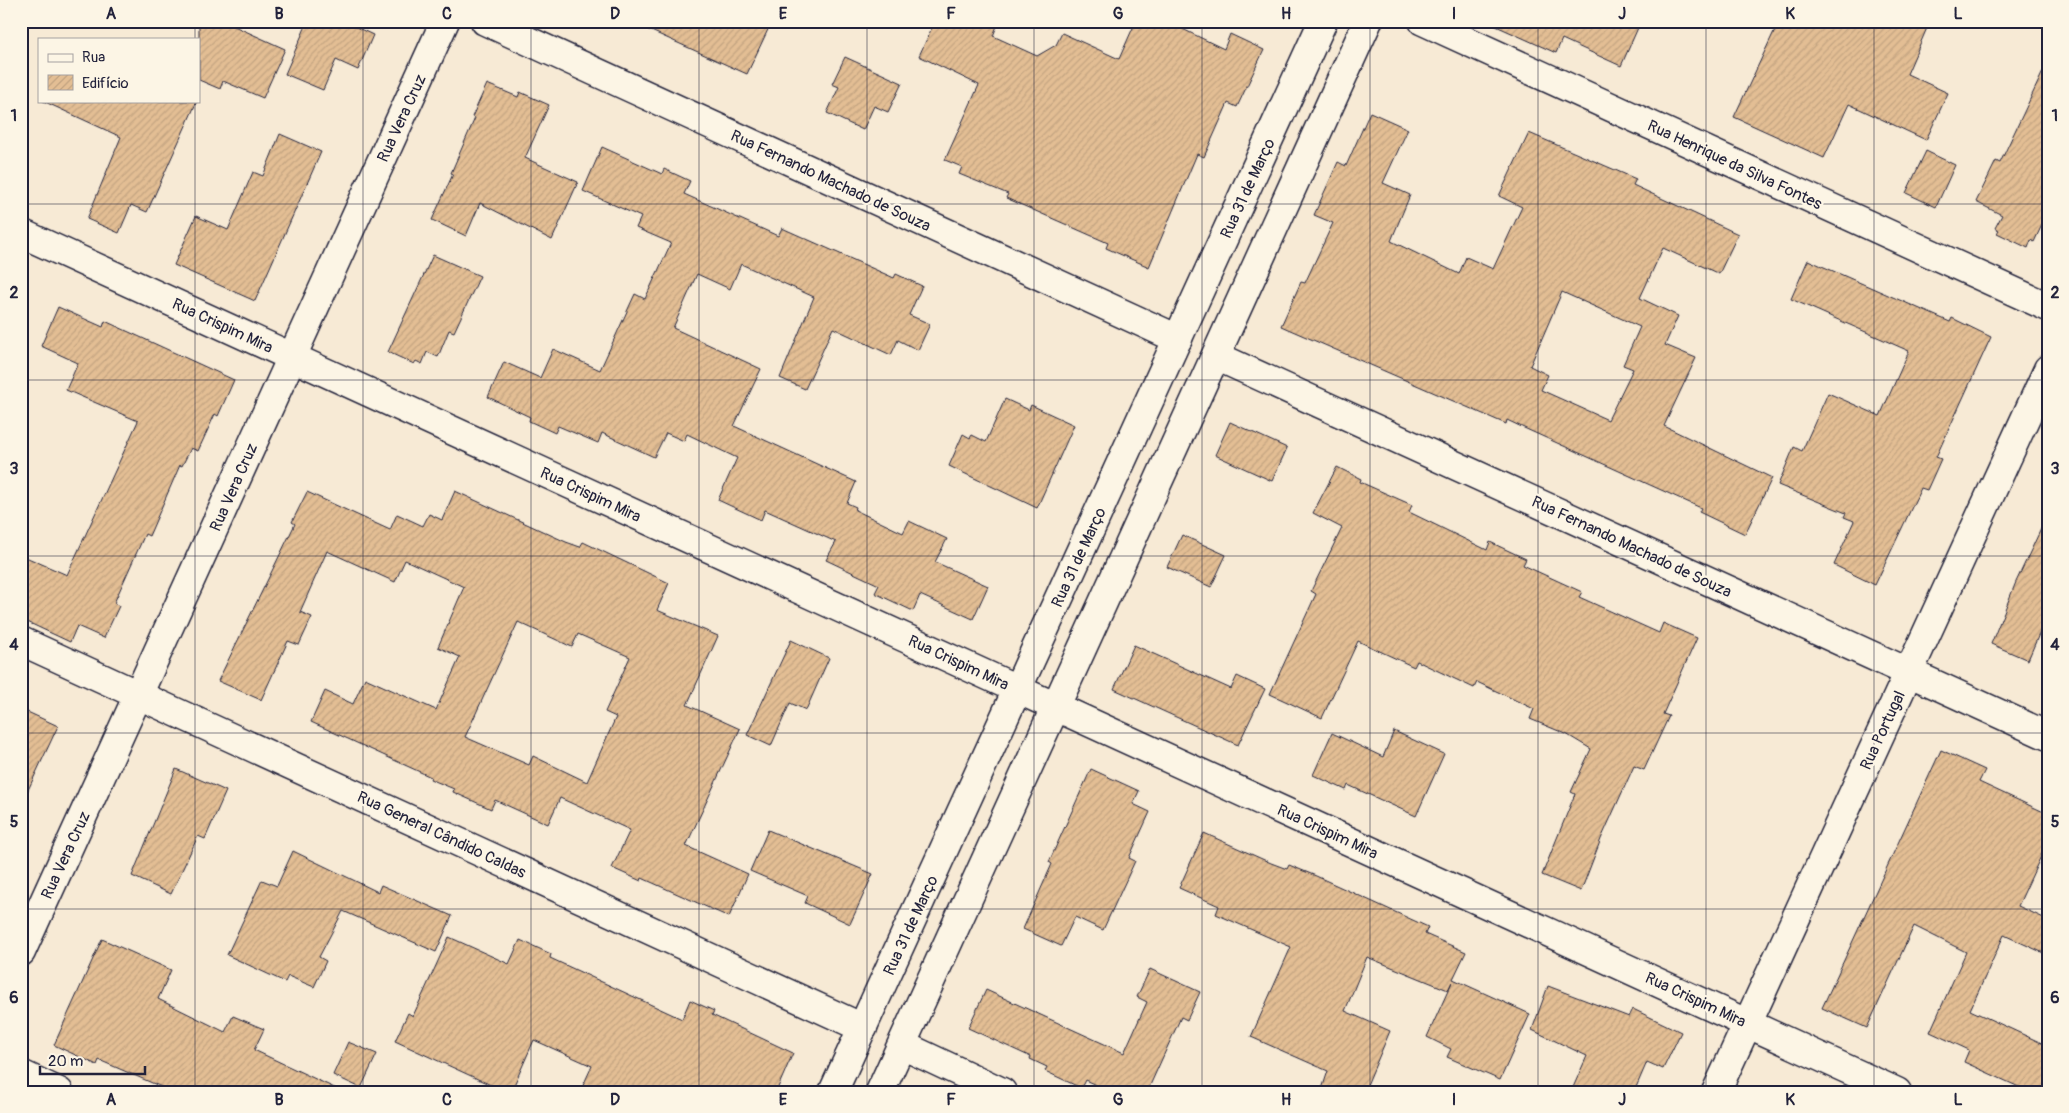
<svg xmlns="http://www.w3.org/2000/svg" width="2069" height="1113" font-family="Pangolin,sans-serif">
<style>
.building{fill:url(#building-hatch);stroke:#22223b;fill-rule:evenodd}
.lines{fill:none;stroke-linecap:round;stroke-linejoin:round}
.minor-casing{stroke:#22223b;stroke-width:31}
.major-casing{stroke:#22223b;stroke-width:31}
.minor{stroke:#fcf5e5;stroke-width:28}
.major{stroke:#fcf5e5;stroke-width:28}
.grid{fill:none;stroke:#22223b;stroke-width:1;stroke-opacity:0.55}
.labels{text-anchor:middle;stroke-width:4.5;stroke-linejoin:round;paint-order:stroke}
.street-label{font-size:16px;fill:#22223b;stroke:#fcf5e5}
.neatline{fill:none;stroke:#22223b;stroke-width:2}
.grid-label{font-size:16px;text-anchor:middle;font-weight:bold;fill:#22223b}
</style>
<defs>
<pattern id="building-hatch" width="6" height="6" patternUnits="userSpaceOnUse" patternTransform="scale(1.25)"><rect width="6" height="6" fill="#e3be94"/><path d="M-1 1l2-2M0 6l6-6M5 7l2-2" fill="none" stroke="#c2a380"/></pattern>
</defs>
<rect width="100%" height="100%" fill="#f7ead5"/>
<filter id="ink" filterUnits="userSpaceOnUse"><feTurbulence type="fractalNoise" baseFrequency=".02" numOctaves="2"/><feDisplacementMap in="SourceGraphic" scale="10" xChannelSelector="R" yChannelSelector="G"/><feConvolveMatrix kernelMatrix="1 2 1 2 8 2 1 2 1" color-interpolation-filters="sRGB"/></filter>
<g filter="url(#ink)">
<!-- building -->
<path class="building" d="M 199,21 L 223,21 L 285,49 L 263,98 L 223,81 L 220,89 L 199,80 Z
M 308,21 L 343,21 L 373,35 L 358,70 L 336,60 L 323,90 L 285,74 Z
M 629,21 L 772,21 L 747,74 Z
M 935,21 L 999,21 L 993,36 L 1037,56 L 1056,45 L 1062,33 L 1119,59 L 1136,21 L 1166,21 L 1224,49 L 1230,34 L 1264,50 L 1237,107 L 1228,103 L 1204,157 L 1197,154 L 1149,267 L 1106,248 L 1108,243 L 1006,198 L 1008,194 L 959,174 L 962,167 L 945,160 L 979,85 L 919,56 Z
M 1485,21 L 1641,21 L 1621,66 L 1562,39 L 1556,53 Z
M 1779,21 L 1930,21 L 1907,74 L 1948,93 L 1926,140 L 1849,104 L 1824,158 L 1734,117 Z
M 845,57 L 902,83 L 888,112 L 874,106 L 863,130 L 827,113 L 839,87 L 832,84 Z
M 2048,61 L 2048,212 L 2034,242 L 2031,240 L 2028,248 L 1997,233 L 1999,230 L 1995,228 L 2002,215 L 1976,202 L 1996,161 L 2000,163 Z
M 487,84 L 518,97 L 520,92 L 549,105 L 525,158 L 578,182 L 552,240 L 480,203 L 466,236 L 432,220 L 453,174 L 451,173 L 475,118 L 472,117 Z
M 43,101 L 197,101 L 147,212 L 131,205 L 119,233 L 87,219 L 121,137 Z
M 1370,112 L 1408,129 L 1383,183 L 1410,195 L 1391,241 L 1459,274 L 1466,257 L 1493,269 L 1522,207 L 1499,196 L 1529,133 L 1636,179 L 1633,185 L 1738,234 L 1719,274 L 1663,248 L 1640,298 L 1678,316 L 1665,345 L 1696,358 L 1664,426 L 1772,478 L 1745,534 L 1699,512 L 1701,508 L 1524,428 L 1507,420 L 1506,424 L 1281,326 L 1301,282 L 1305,283 L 1333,223 L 1314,215 L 1338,162 L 1346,166 ZM 1562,292 L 1640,327 L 1623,365 L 1633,369 L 1608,420 L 1541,390 L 1548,375 L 1530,366 Z
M 280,134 L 321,152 L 255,301 L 174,265 L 196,216 L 228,230 L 253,172 L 263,176 Z
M 602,147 L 662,174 L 664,169 L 690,181 L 684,194 L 778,236 L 782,228 L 894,278 L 896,274 L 922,286 L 909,315 L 930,324 L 918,350 L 898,340 L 891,355 L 833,328 L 805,389 L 780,378 L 814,297 L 741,264 L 730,289 L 697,274 L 673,328 L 761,369 L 734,426 L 856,482 L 847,503 L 856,507 L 855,510 L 903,533 L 909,521 L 947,539 L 935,562 L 988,586 L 973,619 L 920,595 L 913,611 L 875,593 L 879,585 L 826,560 L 836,542 L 765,510 L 761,520 L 718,500 L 737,458 L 687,434 L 684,441 L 666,433 L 654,457 L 602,433 L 598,443 L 558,426 L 555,433 L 529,421 L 530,417 L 488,397 L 504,362 L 540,378 L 553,349 L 600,370 L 635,294 L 645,299 L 671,243 L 636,228 L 641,217 L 583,191 Z
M 1926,151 L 1955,165 L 1936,207 L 1906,193 Z
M 433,255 L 480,276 L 454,332 L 449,330 L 438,357 L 427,352 L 422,364 L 416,361 L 414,364 L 388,352 Z
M 1808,260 L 1950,322 L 1952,318 L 1991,337 L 1936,457 L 1941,459 L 1927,490 L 1921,488 L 1875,585 L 1834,565 L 1854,521 L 1844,517 L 1846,513 L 1778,485 L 1794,447 L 1802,451 L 1828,393 L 1880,416 L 1909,351 L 1791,299 Z
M 58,307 L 103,327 L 105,321 L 234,380 L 218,416 L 215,414 L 198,451 L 191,448 L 182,466 L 180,465 L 149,536 L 145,534 L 114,603 L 119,606 L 104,638 L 77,626 L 70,642 L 21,619 L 21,555 L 67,575 L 138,421 L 66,390 L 78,363 L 41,346 Z
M 1005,399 L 1029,410 L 1031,405 L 1074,425 L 1037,508 L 949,466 L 963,434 L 970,438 L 972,435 L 986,442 Z
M 1230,422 L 1287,448 L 1272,481 L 1215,455 Z
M 1337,467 L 1361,479 L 1360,482 L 1412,505 L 1409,512 L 1487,550 L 1490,542 L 1526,559 L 1523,565 L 1582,592 L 1579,597 L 1659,633 L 1663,623 L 1697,638 L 1663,714 L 1669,716 L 1644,770 L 1634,766 L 1601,839 L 1581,891 L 1542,875 L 1575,794 L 1571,792 L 1591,749 L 1566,734 L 1530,719 L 1534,709 L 1477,682 L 1474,688 L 1417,661 L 1414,667 L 1358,641 L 1322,718 L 1270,694 L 1316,594 L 1311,591 L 1342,528 L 1313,513 Z
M 455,491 L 566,542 L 580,547 L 583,542 L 669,583 L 657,610 L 718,636 L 687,705 L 740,729 L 686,846 L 748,874 L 729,917 L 642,878 L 641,881 L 612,868 L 630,830 L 560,798 L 548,824 L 495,800 L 491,809 L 453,792 L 454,789 L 430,779 L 431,777 L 311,722 L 325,691 L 353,704 L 365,678 L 436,710 L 460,657 L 438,647 L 464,587 L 405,560 L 395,582 L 327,551 L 300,612 L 312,617 L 299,645 L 288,641 L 261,700 L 218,681 L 295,524 L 292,522 L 307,492 L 390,530 L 397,514 L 423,526 L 429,514 L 442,520 ZM 518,622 L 572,647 L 578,634 L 630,657 L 605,712 L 616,717 L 587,782 L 533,756 L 529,765 L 465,737 Z
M 2048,514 L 2048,613 L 2028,660 L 1991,644 L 2016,582 Z
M 1182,535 L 1226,555 L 1211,587 L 1167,567 Z
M 791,640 L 829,658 L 806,710 L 790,703 L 771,746 L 747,735 Z
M 1134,645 L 1231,689 L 1237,676 L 1265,689 L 1238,745 L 1114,689 Z
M 21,709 L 58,726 L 21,805 Z
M 1394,731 L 1444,754 L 1416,816 L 1348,785 L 1346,790 L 1313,775 L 1332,733 L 1383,757 Z
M 1941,750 L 1985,770 L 1979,782 L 2048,814 L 2048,841 L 2018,906 L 2048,920 L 2048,955 L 2004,935 L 1970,1010 L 2048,1046 L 2048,1092 L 2030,1092 L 1964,1062 L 1969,1050 L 1930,1032 L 1966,952 L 1914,926 L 1867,1028 L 1822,1008 Z
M 176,769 L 226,791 L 205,839 L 198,836 L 171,894 L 132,876 Z
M 1091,769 L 1139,791 L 1133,804 L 1150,812 L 1129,858 L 1135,861 L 1103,930 L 1075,917 L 1061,946 L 1023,929 L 1052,864 L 1049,862 Z
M 768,830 L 873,874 L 850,924 L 805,903 L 808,896 L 750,871 Z
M 1204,833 L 1271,863 L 1287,869 L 1289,865 L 1316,876 L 1428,927 L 1425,934 L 1466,952 L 1453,979 L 1530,1014 L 1500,1080 L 1447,1057 L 1451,1049 L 1427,1037 L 1452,982 L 1448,990 L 1367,957 L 1345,1011 L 1390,1031 L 1364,1092 L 1321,1092 L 1328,1071 L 1251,1037 L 1291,947 L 1216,914 L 1219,906 L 1179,888 Z
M 293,851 L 378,892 L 381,885 L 452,916 L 436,952 L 343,911 L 319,957 L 326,961 L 314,987 L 288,976 L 285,982 L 227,955 L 262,880 L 277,886 Z
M 449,937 L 509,964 L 520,940 L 551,954 L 550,958 L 682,1019 L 690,1000 L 714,1011 L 712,1015 L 793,1053 L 776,1092 L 580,1092 L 592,1066 L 534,1040 L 511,1092 L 506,1092 L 395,1041 L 408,1013 L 413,1016 Z
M 102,939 L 171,970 L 158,999 L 225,1032 L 233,1016 L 264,1029 L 254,1050 L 343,1092 L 173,1092 L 99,1060 L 97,1065 L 54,1045 Z
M 1150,969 L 1200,992 L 1187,1020 L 1181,1017 L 1147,1092 L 1111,1092 L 1085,1080 L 1081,1088 L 1045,1071 L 1047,1067 L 1030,1059 L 1031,1057 L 968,1028 L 986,990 L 1124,1053 L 1147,1002 L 1137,997 Z
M 1548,986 L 1629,1017 L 1633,1009 L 1681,1032 L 1663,1069 L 1647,1062 L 1634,1092 L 1571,1092 L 1587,1056 L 1532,1030 Z
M 348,1042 L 377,1054 L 361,1088 L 333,1075 Z"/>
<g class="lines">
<!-- minor casing -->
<g class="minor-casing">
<path id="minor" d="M 485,21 L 1178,339
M 1423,21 L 2048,307
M 21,233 L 1897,1092
M 1216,356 L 2048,736
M 21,641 L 863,1028
M 21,952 L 445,21
M 902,1045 L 1002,1092
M 21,1074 L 59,1092
M 1716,1092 L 2048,369"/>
</g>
<!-- major casing -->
<g class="major-casing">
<path id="major" d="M 833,1092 L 1323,21
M 880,1092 L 1368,21"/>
</g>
<!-- minor -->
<use href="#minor" class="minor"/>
<!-- major -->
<use href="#major" class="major"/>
</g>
</g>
<!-- grid -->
<path class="grid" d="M 195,21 L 195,39M 363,21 L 363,1092M 531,21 L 531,1092M 699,21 L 699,1092M 867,21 L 867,1092M 1034,21 L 1034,1092M 1202,21 L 1202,1092M 1370,21 L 1370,1092M 1538,21 L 1538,1092M 1706,21 L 1706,1092M 1874,21 L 1874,1092M 195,101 L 195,1092M 21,204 L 2048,204M 21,380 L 2048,380M 21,556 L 2048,556M 21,733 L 2048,733M 21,909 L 2048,909"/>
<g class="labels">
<!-- street labels -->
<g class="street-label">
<text transform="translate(401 118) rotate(-65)" y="6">Rua Vera Cruz</text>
<text transform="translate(1735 164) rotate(25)" y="6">Rua Henrique da Silva Fontes</text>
<text transform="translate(831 180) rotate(25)" y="6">Rua Fernando Machado de Souza</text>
<text transform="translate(1247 188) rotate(-65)" y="6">Rua 31 de Março</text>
<text transform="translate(223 325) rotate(25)" y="6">Rua Crispim Mira</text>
<text transform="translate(233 487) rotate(-66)" y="6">Rua Vera Cruz</text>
<text transform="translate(591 494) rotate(25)" y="6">Rua Crispim Mira</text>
<text transform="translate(1632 546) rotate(25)" y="6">Rua Fernando Machado de Souza</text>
<text transform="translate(1078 557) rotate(-65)" y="6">Rua 31 de Março</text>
<text transform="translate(959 662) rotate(25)" y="6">Rua Crispim Mira</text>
<text transform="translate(1882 730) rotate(-65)" y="6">Rua Portugal</text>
<text transform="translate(1328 831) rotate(25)" y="6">Rua Crispim Mira</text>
<text transform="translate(442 834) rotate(25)" y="6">Rua General Cândido Caldas</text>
<text transform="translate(65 855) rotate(-65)" y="6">Rua Vera Cruz</text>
<text transform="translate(910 925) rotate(-65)" y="6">Rua 31 de Março</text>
<text transform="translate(1696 999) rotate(25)" y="6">Rua Crispim Mira</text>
</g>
</g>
<!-- margin -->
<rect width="2069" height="1113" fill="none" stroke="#fcf5e5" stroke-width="55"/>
<!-- legend -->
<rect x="38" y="38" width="162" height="65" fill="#fcf5e5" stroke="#a5a1a1"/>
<rect x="48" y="54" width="25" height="8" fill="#fcf5e5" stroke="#a5a1a1"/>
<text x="82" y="62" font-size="15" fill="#22223b">Rua</text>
<rect x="48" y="75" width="25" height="15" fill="url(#building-hatch)" stroke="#a5a1a1"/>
<text x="82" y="88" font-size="15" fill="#22223b">Edifício</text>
<!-- scale -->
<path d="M40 1066v8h105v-8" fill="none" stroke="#22223b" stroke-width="2.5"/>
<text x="48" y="1066" font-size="15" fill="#22223b" stroke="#fcf5e5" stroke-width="4" paint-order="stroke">20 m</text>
<rect x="28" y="28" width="2014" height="1058" class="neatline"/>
<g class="grid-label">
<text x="111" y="19">A</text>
<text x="279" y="19">B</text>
<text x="447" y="19">C</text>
<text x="615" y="19">D</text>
<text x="783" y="19">E</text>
<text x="951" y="19">F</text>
<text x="1118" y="19">G</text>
<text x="1286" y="19">H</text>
<text x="1454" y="19">I</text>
<text x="1622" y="19">J</text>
<text x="1790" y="19">K</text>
<text x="1958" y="19">L</text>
<text x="14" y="121">1</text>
<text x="2055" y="121">1</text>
<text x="14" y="298">2</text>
<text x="2055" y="298">2</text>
<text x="14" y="474">3</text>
<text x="2055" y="474">3</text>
<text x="14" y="650">4</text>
<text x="2055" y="650">4</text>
<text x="14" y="827">5</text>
<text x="2055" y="827">5</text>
<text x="14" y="1003">6</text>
<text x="2055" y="1003">6</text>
<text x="111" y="1105">A</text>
<text x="279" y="1105">B</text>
<text x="447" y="1105">C</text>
<text x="615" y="1105">D</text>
<text x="783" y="1105">E</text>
<text x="951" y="1105">F</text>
<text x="1118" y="1105">G</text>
<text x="1286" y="1105">H</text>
<text x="1454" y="1105">I</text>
<text x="1622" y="1105">J</text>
<text x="1790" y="1105">K</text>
<text x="1958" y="1105">L</text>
</g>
</svg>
